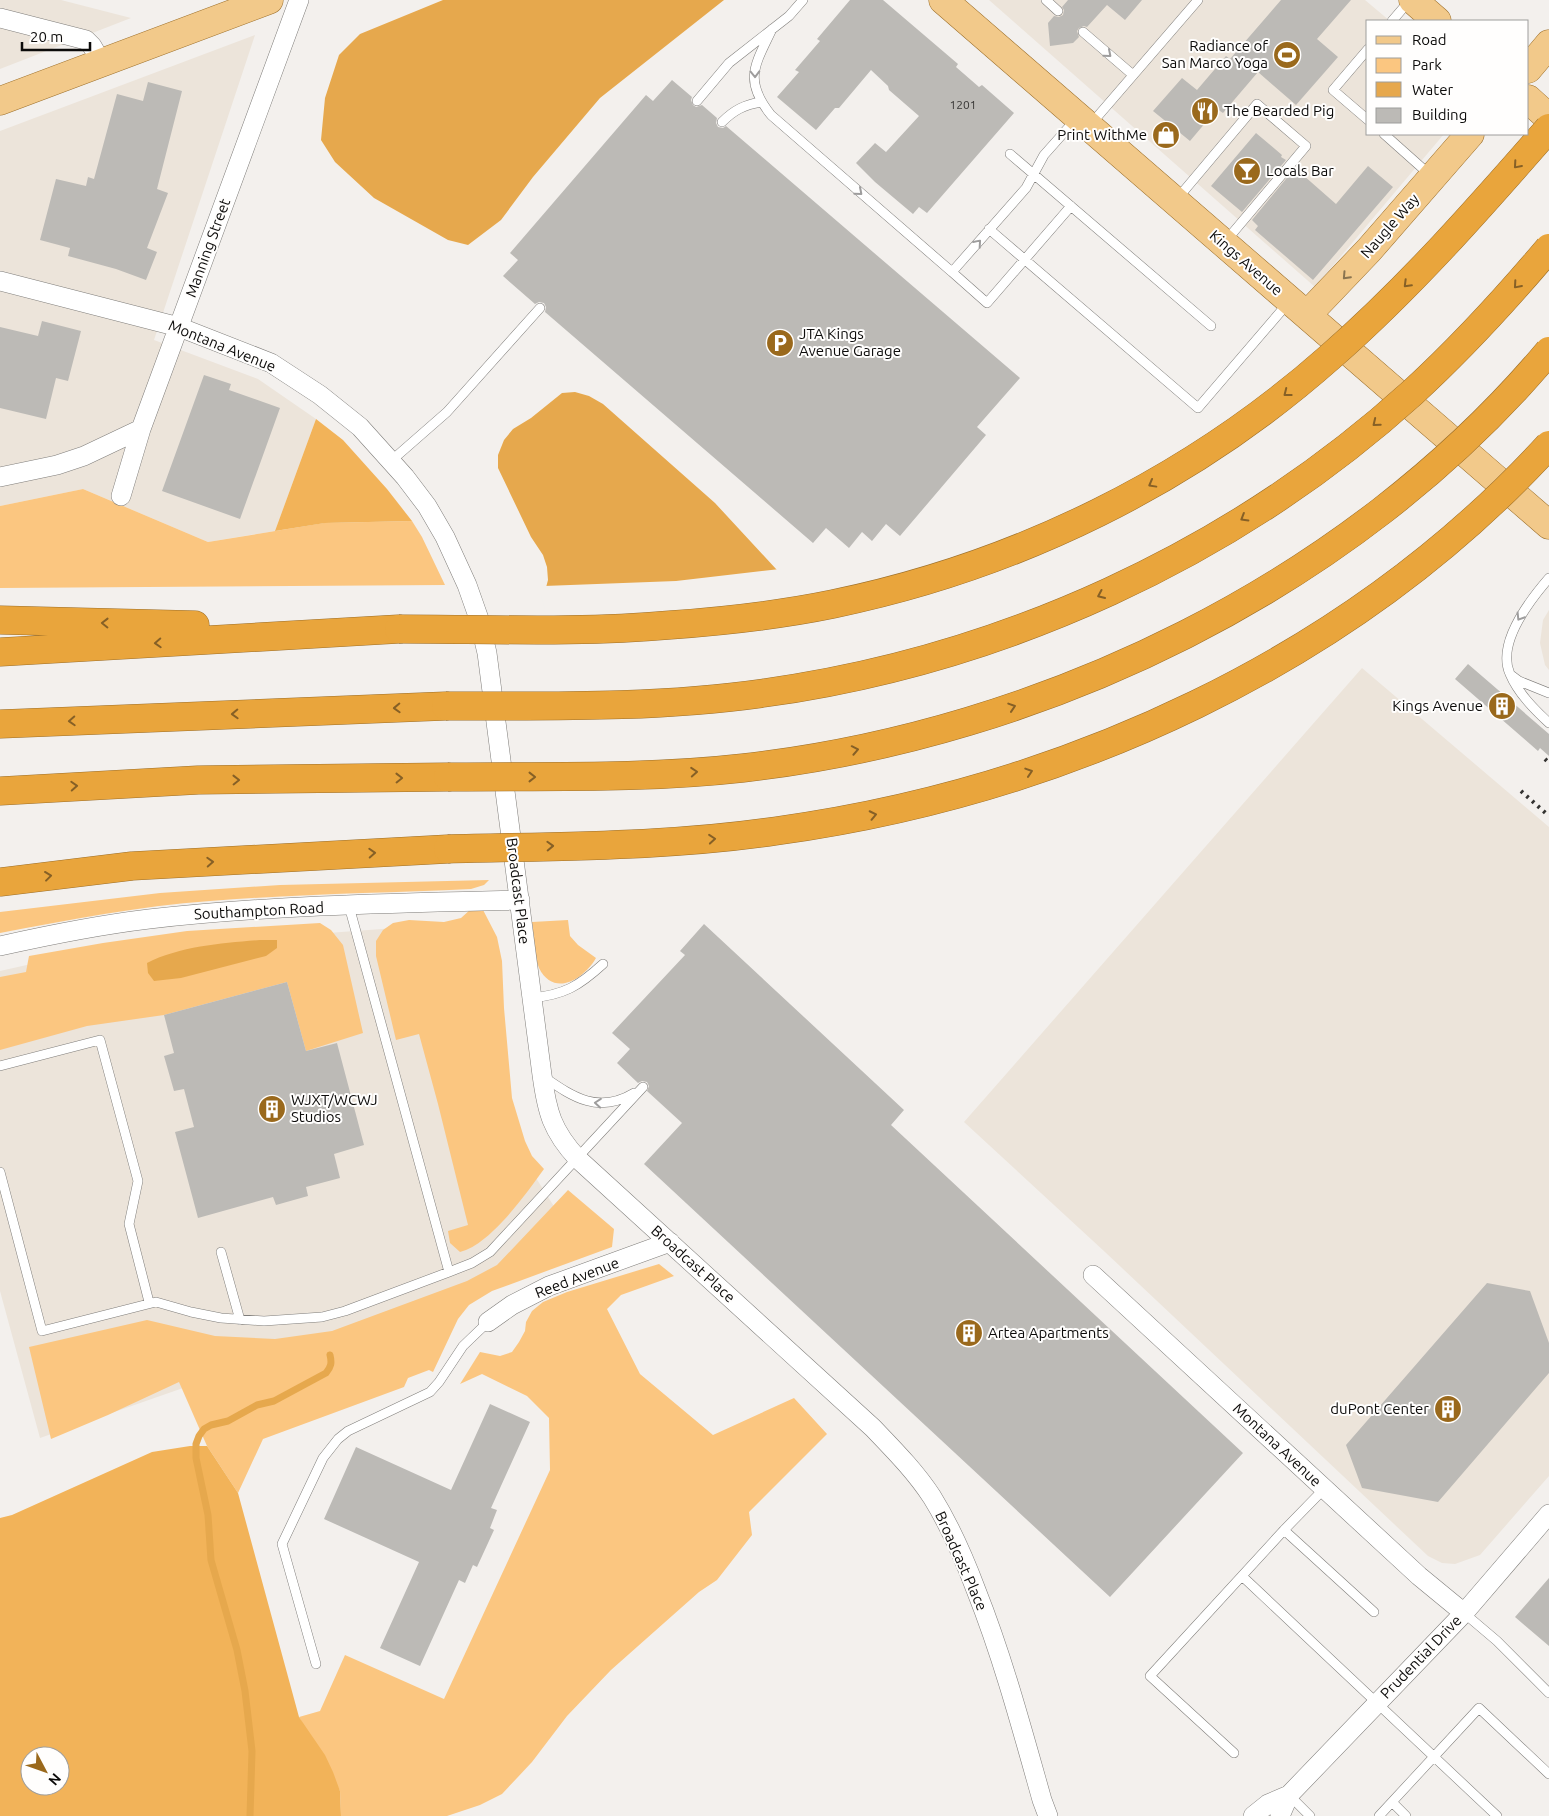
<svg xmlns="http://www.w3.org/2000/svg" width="1549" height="1816" font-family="Ubuntu,sans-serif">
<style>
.built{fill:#ece4da}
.green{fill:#fbc680}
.forest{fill:#f2b359;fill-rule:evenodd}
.water{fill:#e6a84d}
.pier{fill:#f3f0ed}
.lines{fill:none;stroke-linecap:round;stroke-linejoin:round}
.stream{stroke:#e6a84d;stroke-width:7}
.building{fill:#bcbab6}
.lane-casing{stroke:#7f7d7a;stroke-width:10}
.street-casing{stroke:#7f7d7a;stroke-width:20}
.primary-casing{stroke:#9c6f2a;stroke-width:29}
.highway-casing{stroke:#9c6f2a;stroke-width:29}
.lane{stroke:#fff;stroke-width:9}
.street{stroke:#fff;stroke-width:19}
.primary{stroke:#f2c98a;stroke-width:28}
.highway{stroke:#e9a53c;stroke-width:28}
.rail{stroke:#343331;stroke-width:4;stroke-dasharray:2.5 5;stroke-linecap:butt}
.highway-bridge-casing{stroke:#9c6f2a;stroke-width:29;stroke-linecap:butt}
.highway-bridge{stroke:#e9a53c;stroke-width:28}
.oneway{stroke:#9e9d9d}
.oneway2{stroke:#866026}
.oneway3{stroke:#8a7450}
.labels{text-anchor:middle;stroke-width:4;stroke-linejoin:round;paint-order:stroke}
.number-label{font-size:12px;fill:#383735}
.poi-label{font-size:15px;fill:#0c0b0a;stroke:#fffefd;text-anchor:start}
.street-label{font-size:15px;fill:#0c0b0a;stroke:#fffefd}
</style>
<rect width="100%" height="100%" fill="#f3f0ed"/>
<!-- built -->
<path class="built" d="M 0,0 L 61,0 L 131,18 L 0,69 Z
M 989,0 L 1365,0 L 1390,21 L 1368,21 L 1368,134 L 1444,134 L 1315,287 Z
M 255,35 L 154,340 L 258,379 L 316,419 L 275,531 L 208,542 L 83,489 L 0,506 L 0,131 Z
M 1549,610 L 1549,670 L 1545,665 L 1540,643 L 1543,620 Z
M 1362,668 L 1549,827 L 1549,1476 L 1480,1555 L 1455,1564 L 1442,1563 L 1428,1556 L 1105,1252 L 964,1122 Z
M 422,926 L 517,1148 L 581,1249 L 40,1438 L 0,1291 L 0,971 L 89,951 Z"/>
<!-- green -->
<path class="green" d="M 83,489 L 208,542 L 324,523 L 412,521 L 422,537 L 445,585 L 0,588 L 0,506 Z
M 489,880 L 484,885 L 471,889 C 384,893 296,894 210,901 C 139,906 69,920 0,933 L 0,912 L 160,893 L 280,885 Z
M 481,906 L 497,937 L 502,961 L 504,1008 L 512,1098 L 525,1141 L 532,1156 L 544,1169 C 526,1194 490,1245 460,1252 L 450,1243 L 448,1231 L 468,1225 L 438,1104 L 419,1034 L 396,1040 L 376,956 L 376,941 L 383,930 L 393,923 L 409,920 L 444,922 L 461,918 L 471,909 Z
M 568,920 L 570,936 L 578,945 L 596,958 C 584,979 554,998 539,968 C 534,957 534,934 532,922 Z
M 320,923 L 331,930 L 343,945 L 363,1033 L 306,1051 L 287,982 L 164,1015 L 87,1026 L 0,1050 L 0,977 L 26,972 L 29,956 L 103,943 L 187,931 Z
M 568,1190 L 614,1229 L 612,1247 L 492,1291 L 469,1305 L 458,1319 L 433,1372 L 429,1370 L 408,1378 L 404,1387 L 263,1439 L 238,1493 L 207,1446 L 179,1382 L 108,1415 L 51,1439 L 29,1347 L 147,1320 L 215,1336 L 275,1339 L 332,1331 L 467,1281 L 497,1265 Z
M 659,1264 L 674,1276 L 621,1295 L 607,1309 L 640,1374 L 713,1435 L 794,1398 L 827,1434 L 749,1512 L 752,1535 L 717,1580 L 699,1592 L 611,1670 L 567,1716 L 532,1762 L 502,1794 L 480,1805 L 447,1816 L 341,1816 L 340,1791 L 299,1717 L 320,1711 L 345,1655 L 444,1699 L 550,1470 L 549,1418 L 527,1396 L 482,1374 L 460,1384 L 480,1352 L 500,1356 L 512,1352 L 519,1342 L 525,1331 L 526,1322 L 532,1311 L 543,1302 L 567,1292 Z"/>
<!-- forest -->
<path class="forest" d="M 316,419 L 343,440 L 387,489 L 412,521 L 325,523 L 275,531 Z
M 190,1446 L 207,1446 L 238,1493 L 299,1717 L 325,1755 L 333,1772 L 340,1791 L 341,1816 L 0,1816 L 0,1518 L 12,1515 L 152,1452 ZM 30,1756 L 60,1756 L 60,1786 L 30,1786 Z"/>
<!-- water -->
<path class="water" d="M 443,0 L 724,0 L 600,98 L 533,177 L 501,220 L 468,245 L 448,240 L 374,198 L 335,162 L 321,140 L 325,98 L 339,55 L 360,34 Z
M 575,392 L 589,396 L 603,404 L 715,503 L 788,582 L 544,595 L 548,580 L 547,567 L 543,555 L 531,537 L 498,468 L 498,455 L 504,440 L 513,429 L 531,418 L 562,393 Z
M 260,940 L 277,940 L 277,948 L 266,956 L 181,978 L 154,981 L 148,973 L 147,963 C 181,946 223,943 260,940 Z"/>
<!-- pier -->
<path class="pier" d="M 780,569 L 790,582 L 789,592 L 781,605 L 553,620 L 545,609 L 541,596 L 544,586 L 676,581 Z"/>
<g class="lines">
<!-- stream -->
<path class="stream" d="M 250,1816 L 252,1751 L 245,1691 L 237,1650 L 211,1560 L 208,1515 L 196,1458 L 196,1444 L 199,1436 L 204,1429 L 211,1425 L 228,1421 L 257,1405 L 274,1401 L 326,1373 C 331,1367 332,1363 330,1355"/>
</g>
<!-- building -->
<path class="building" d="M 850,0 L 883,0 L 958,64 L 956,67 L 979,87 L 982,85 L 1014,113 L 927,213 L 919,207 L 913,214 L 875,182 L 856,163 L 875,143 L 886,152 L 919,116 L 889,90 L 888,86 L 871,70 L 839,108 L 835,108 L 816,130 L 777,97 L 799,72 L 795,70 L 820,41 L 817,39 Z
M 1068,0 L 1142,0 L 1125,20 L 1107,5 L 1087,27 L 1084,26 L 1079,28 L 1077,31 L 1079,37 L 1073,43 L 1050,46 L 1048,23 L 1054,16 L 1059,17 L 1063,15 L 1064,10 L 1062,7 Z
M 1281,0 L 1351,0 L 1317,39 L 1338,57 L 1296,105 L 1258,72 L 1223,113 L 1217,109 L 1190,141 L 1153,111 L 1182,78 L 1197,90 L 1226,56 L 1230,59 Z
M 672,80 L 692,97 L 691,100 L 693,105 L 696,107 L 702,105 L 717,118 L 716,123 L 718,127 L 723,128 L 726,126 L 1020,378 L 977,427 L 986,435 L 900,536 L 886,524 L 872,541 L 862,532 L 849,548 L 826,528 L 813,543 L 545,312 L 546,307 L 544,303 L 539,302 L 535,304 L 503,276 L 518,260 L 510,253 L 646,95 L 653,101 Z
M 148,82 L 182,91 L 157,189 L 168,193 L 147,248 L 157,252 L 146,280 L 116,269 L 68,256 L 70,248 L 40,240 L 56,179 L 86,186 L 88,177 L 94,179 L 117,94 L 143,101 Z
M 1256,133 L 1282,155 L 1281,157 L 1286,160 L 1242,212 L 1211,186 Z
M 1368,166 L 1393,187 L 1313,280 L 1255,230 L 1258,226 L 1252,220 L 1295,168 L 1336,204 Z
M 42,321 L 81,331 L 68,381 L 56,378 L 46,419 L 0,408 L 0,327 L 38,336 Z
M 204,375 L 231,384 L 229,390 L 280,408 L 240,519 L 162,491 Z
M 1468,664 L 1549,734 L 1549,756 L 1540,748 L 1538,751 L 1455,679 Z
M 704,924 L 904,1110 L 891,1125 L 1243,1453 L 1110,1597 L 644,1164 L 682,1123 L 647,1091 L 649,1086 L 647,1082 L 642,1081 L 638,1083 L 617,1063 L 630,1049 L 612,1033 L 685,955 L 680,951 Z
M 287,982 L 306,1051 L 337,1043 L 364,1145 L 334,1154 L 340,1178 L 306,1187 L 308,1196 L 276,1205 L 273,1197 L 198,1218 L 175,1132 L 194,1127 L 184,1089 L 174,1091 L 164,1056 L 174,1053 L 164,1015 Z
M 1487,1283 L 1530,1291 L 1549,1343 L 1549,1373 L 1438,1502 L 1362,1488 L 1346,1445 Z
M 490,1404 L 530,1422 L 491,1508 L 497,1510 L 490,1528 L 494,1530 L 477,1567 L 473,1565 L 465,1583 L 459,1580 L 420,1666 L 380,1648 L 419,1562 L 324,1519 L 356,1447 L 451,1490 Z
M 1549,1578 L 1549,1646 L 1515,1617 Z"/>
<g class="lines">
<!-- lane casing -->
<g class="lane-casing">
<path id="lane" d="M 1046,0 L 1058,11
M 1392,21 L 1410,0
M 772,29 C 755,65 743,80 771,115 L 952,272 L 1026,188 L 1044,155 L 1076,119
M 1083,32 L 1133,75
M 1368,49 L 1333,90 L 1368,120
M 697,101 L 729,63 L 789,16 L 803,0
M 722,122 C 734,110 744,105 761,102
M 1091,124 L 1198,0
M 1384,134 L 1430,175
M 1010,154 L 1211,326
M 1177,199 L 1257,104 L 1306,146 L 1225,242
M 989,229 L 1198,408 L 1288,303
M 952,272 L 987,303 L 1071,206
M 391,461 L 447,412 L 540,308
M 1549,578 C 1530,600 1496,643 1510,674 C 1518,693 1534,709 1549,723
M 1511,675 L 1519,681 L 1549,693
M 349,906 L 449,1272
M 531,998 C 564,995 579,986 603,964
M 0,1066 L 100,1040 L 138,1181 L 129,1224 L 149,1302
M 544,1077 C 574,1098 599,1114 634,1093
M 0,1172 L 42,1331 L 156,1302 L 191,1312 L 221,1318 L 264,1321 L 322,1317 L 345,1311 L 449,1272 L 472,1263 L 490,1252 L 643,1087
M 221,1252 L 240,1320
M 1284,1530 L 1324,1489
M 1242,1576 L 1497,1816
M 1464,1613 L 1497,1641 L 1549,1693
M 316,1664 L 282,1544 L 323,1458 L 338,1439 L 348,1431 L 430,1392 L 439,1382 L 463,1346 L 488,1322
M 1234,1753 L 1150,1676 L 1284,1530 L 1374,1612
M 1289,1795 L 1310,1816
M 1392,1802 L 1406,1816
M 1379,1816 L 1479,1708 L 1549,1774"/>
</g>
<!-- street casing -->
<g class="street-casing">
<path id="street" d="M 0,18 L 86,40 L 92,46 L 102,63
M 0,281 L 179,327 L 271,363 L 320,395 L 360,427 L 405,477 L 427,506 L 445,537 L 467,585 L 479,619 L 487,653 L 542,1075 C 547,1112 552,1131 578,1159 L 873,1428 C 894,1450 915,1471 932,1497 C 950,1526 964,1558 976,1590 C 1003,1658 1022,1729 1042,1800 L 1048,1816
M 0,477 L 57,465 L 84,456 L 141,429
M 121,496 L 141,429 L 299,0
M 0,946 C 49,935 99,925 149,919 C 272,905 396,903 520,900
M 1093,1275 L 1419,1576 L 1464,1613
M 488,1322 L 512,1305 L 549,1286 L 670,1242
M 1253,1816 L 1268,1804 L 1289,1795 L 1464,1613 L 1549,1514
M 1280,1816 L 1289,1795"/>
</g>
<!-- primary casing -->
<g class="primary-casing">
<path id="primary" d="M 943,0 L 1549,525
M 1413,0 L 1437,21
M 1528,69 L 1549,44
M 1528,99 L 1549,118
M 0,101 L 269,0
M 1307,315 L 1369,250 L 1470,134"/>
</g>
<!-- highway casing -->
<g class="highway-casing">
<path id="highway" d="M 0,620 L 195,625
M 0,652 L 399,629
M 0,724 L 446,706
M 0,791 L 198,780 L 448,777
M 0,882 L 132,866 L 448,849"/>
</g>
<!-- lane -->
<use href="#lane" class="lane"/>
<!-- street -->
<use href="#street" class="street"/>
<!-- primary -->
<use href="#primary" class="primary"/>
<!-- highway -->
<use href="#highway" class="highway"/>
<!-- rail -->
<path class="rail" d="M 1545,759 L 1549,763
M 1521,791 L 1549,816"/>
<!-- highway-bridge casing -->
<g class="highway-bridge-casing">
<path id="highway-bridge" d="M 399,629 C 489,629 580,633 670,625 C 724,621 780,615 833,604 C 1017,566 1190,481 1330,357 C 1410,287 1480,207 1549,128
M 446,706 C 552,706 658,708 764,693 C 1002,660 1233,555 1412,393 C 1461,348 1506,299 1549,248
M 448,777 C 546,776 645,779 743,768 C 1044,734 1353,585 1549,351
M 448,849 C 558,846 668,847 776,831 C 1065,791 1350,662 1549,445"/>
</g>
<!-- highway-bridge -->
<use href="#highway-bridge" class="highway-bridge"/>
</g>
<!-- one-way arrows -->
<defs><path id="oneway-chevron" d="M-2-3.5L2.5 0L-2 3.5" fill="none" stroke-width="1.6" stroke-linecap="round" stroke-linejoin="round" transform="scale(1.25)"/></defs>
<g class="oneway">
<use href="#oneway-chevron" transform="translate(1108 54) rotate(41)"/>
<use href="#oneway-chevron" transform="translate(755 74) rotate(89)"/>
<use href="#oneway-chevron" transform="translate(859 192) rotate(41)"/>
<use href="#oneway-chevron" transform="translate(978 243) rotate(-49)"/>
<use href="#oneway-chevron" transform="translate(1520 617) rotate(122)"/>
<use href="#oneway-chevron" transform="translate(598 1103) rotate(-175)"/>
</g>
<g class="oneway2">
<use href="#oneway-chevron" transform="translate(1517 165) rotate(131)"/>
<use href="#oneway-chevron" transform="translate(1407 284) rotate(135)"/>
<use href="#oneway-chevron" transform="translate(1517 285) rotate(131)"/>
<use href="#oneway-chevron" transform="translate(1287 393) rotate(142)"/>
<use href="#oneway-chevron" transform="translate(1376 423) rotate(141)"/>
<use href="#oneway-chevron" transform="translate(1152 484) rotate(151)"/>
<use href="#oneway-chevron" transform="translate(1244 518) rotate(149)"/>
<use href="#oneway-chevron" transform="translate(1101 595) rotate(156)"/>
<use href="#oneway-chevron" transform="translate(105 623) rotate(-179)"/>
<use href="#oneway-chevron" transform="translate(158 643) rotate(177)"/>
<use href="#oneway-chevron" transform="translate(1012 707) rotate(-18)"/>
<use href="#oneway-chevron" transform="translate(397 708) rotate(178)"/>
<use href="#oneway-chevron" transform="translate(235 714) rotate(178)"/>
<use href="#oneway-chevron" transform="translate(72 721) rotate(177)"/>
<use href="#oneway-chevron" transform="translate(855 750) rotate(-11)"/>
<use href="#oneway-chevron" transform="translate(694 772) rotate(-4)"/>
<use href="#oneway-chevron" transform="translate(1029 772) rotate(-18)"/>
<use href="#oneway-chevron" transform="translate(532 777)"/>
<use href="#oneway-chevron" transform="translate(399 778) rotate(-1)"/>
<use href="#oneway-chevron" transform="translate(236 780) rotate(-1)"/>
<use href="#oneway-chevron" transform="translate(74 786) rotate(-3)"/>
<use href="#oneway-chevron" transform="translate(873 815) rotate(-12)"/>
<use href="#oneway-chevron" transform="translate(712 839) rotate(-5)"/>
<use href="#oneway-chevron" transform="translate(550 846) rotate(-2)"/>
<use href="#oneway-chevron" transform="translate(372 853) rotate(-3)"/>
<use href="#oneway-chevron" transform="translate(210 862) rotate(-3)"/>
<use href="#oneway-chevron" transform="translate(48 876) rotate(-7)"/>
</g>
<use class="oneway3" href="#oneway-chevron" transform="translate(1346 276) rotate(133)"/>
<!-- icons -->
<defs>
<g id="stadium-disc" transform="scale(1.4375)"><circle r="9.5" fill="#9a691c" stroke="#fffefd"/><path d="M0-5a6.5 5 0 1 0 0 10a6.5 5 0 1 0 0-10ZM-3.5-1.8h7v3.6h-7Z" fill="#fff"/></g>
<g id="restaurant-disc" transform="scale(1.4375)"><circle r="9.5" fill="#9a691c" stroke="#fffefd"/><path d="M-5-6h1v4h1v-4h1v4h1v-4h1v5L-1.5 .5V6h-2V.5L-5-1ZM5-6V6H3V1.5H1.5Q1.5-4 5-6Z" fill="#fff"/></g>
<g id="shop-disc" transform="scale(1.4375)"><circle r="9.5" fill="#9a691c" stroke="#fffefd"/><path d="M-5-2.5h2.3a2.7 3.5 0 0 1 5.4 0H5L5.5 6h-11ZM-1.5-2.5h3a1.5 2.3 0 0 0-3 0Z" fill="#fff"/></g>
<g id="bar-disc" transform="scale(1.4375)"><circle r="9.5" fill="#9a691c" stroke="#fffefd"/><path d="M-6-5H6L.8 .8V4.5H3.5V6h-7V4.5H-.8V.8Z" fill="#fff"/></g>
<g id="parking-disc" transform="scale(1.4375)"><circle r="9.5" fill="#9a691c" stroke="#fffefd"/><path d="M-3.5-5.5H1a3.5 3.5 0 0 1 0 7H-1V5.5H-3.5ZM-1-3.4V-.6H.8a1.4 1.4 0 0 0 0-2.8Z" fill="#fff"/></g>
<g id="building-disc" transform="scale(1.4375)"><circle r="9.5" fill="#9a691c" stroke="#fffefd"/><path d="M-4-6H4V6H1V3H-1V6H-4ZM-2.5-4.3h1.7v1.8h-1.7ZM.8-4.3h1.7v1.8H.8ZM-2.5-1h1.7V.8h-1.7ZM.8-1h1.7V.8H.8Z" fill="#fff"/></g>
</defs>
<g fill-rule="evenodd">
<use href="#stadium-disc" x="1287" y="55"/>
<use href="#restaurant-disc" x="1205" y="111"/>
<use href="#shop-disc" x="1166" y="135"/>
<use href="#bar-disc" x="1247" y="171"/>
<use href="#parking-disc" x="780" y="343"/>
<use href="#building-disc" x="1502" y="706"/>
<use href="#building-disc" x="272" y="1109"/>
<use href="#building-disc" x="969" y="1333"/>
<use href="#building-disc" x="1448" y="1409"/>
</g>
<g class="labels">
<!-- number labels -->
<g class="number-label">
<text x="963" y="109">1201</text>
</g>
<!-- poi labels -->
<g class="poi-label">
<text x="1268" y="51" text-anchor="end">Radiance of<tspan x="1268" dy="17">San Marco Yoga</tspan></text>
<text x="1224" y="116">The Bearded Pig</text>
<text x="1147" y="140" text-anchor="end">Print WithMe</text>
<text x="1266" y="176">Locals Bar</text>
<text x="799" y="339">JTA Kings<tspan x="799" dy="17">Avenue Garage</tspan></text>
<text x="1483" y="711" text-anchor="end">Kings Avenue</text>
<text x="291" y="1105">WJXT/WCWJ<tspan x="291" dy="17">Studios</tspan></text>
<text x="988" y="1338">Artea Apartments</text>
<text x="1429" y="1414" text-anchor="end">duPont Center</text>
</g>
<!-- street labels -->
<g class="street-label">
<text transform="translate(1390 226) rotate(-49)" y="5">Naugle Way</text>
<text transform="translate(208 248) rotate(-70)" y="5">Manning Street</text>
<text transform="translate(1246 263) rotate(41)" y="5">Kings Avenue</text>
<text transform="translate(222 346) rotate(22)" y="5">Montana Avenue</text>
<text transform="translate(518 891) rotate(83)" y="5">Broadcast Place</text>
<text transform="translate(259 911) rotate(-3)" y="5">Southampton Road</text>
<text transform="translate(693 1264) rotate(42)" y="5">Broadcast Place</text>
<text transform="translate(577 1278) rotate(-21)" y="5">Reed Avenue</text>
<text transform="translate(1277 1445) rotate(43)" y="5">Montana Avenue</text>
<text transform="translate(961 1561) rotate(66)" y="5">Broadcast Place</text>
<text transform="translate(1421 1657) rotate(-46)" y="5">Prudential Drive</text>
</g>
</g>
<!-- legend -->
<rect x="1366" y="20" width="162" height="115" fill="#fffefd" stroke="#9e9d9c"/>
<rect x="1376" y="36" width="25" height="8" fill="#f2c98a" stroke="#9e9d9c"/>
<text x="1412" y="45" font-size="15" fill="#0c0b0a">Road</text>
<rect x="1376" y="58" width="25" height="15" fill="#fbc680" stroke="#9e9d9c"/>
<text x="1412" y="70" font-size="15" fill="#0c0b0a">Park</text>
<rect x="1376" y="82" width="25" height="15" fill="#e6a84d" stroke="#9e9d9c"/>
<text x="1412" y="95" font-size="15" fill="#0c0b0a">Water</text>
<rect x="1376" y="108" width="25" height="15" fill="#bcbab6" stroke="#9e9d9c"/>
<text x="1412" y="120" font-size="15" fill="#0c0b0a">Building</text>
<!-- north arrow -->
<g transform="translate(45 1771) rotate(131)"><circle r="24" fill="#fffefd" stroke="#9e9d9c"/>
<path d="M0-4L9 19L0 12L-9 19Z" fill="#9a691c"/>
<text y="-8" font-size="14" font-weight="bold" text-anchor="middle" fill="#0c0b0a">N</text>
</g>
<!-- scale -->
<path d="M22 42v8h68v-8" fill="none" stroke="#0c0b0a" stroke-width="2.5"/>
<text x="30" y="42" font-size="15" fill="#0c0b0a" stroke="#fffefd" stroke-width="4" paint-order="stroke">20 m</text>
</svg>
